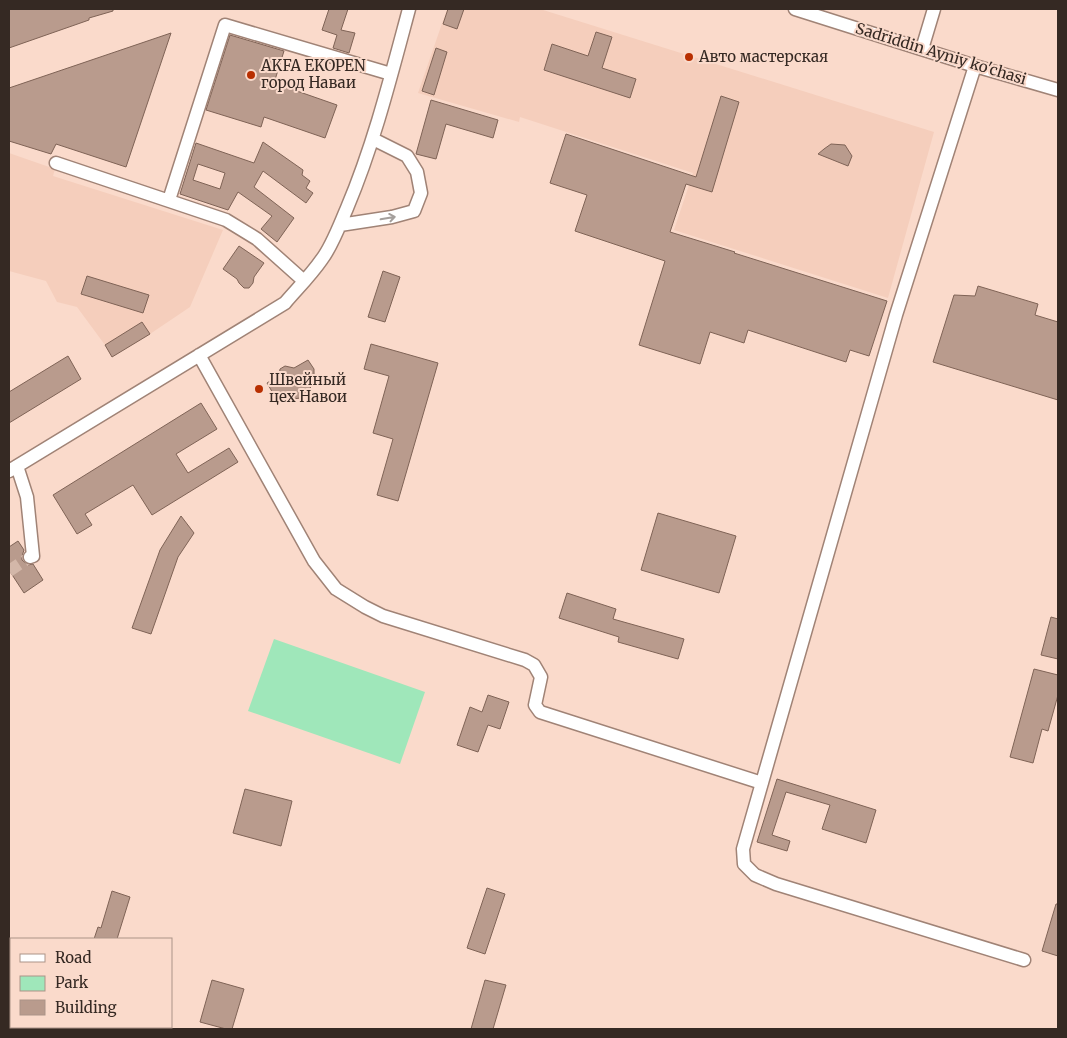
<svg xmlns="http://www.w3.org/2000/svg" width="1067" height="1038" font-family="Merriweather,serif">
<style>
.built{fill:#f5cebc}
.green{fill:#9fe7ba}
.building{fill:#b99b8d;stroke:#7f6356;fill-rule:evenodd}
.lines{fill:none;stroke-linecap:round;stroke-linejoin:round}
.minor-tunnel{stroke:#d3b7a9;stroke-width:12;stroke-dasharray:12 6;stroke-linecap:butt}
.minor-casing{stroke:#a08376;stroke-width:15}
.minor{stroke:#fff;stroke-width:12}
.oneway{stroke:#a49f9c}
.poi-dot{fill:#b82f01;stroke:#fadacb;stroke-width:2}
.labels{text-anchor:middle;stroke-width:4;stroke-linejoin:round;paint-order:stroke}
.street-label{font-size:15px;fill:#352923;stroke:#fadacb}
.poi-label{font-size:15px;fill:#352923;stroke:#fadacb;text-anchor:start}
</style>
<rect width="100%" height="100%" fill="#fadacb"/>
<!-- built -->
<path class="built" d="M 447,9 L 540,9 L 934,132 L 888,298 L 674,230 L 693,173 L 520,117 L 519,122 L 418,93 Z
M 9,153 L 55,169 L 53,176 L 223,230 L 190,307 L 150,334 L 112,357 L 105,345 L 77,307 L 57,302 L 46,281 L 9,271 Z"/>
<!-- green -->
<path class="green" d="M 274,639 L 425,692 L 400,764 L 248,711 Z"/>
<!-- building -->
<path class="building" d="M 9,9 L 113,9 L 113,11 L 89,18 L 89,20 L 9,48 Z
M 329,9 L 348,9 L 341,30 L 355,33 L 349,53 L 333,48 L 337,35 L 322,30 Z
M 448,9 L 464,9 L 457,29 L 443,24 Z
M 596,32 L 612,37 L 602,68 L 636,79 L 630,98 L 544,70 L 552,44 L 588,56 Z
M 171,33 L 126,167 L 56,144 L 51,154 L 9,141 L 9,88 Z
M 230,35 L 284,51 L 274,83 L 337,105 L 325,138 L 264,117 L 261,127 L 206,110 Z
M 436,48 L 447,52 L 434,95 L 422,91 Z
M 721,96 L 739,102 L 712,192 L 686,184 L 670,232 L 735,252 L 734,253 L 887,301 L 869,356 L 850,350 L 846,362 L 748,330 L 744,343 L 710,332 L 700,364 L 639,345 L 665,261 L 575,231 L 587,195 L 550,183 L 566,134 L 696,177 Z
M 431,100 L 498,120 L 493,138 L 446,124 L 436,159 L 416,154 Z
M 263,142 L 303,170 L 302,175 L 310,181 L 306,188 L 313,193 L 306,203 L 263,171 L 254,187 L 294,218 L 277,242 L 261,229 L 272,216 L 238,192 L 228,210 L 180,194 L 196,143 L 254,163 ZM 198,164 L 225,173 L 220,189 L 193,180 Z
M 831,144 L 845,145 L 852,156 L 848,166 L 818,154 L 824,149 Z
M 239,246 L 264,263 L 254,277 L 253,283 L 249,288 L 244,288 L 239,283 L 237,279 L 223,269 Z
M 383,271 L 400,277 L 385,322 L 368,317 Z
M 87,276 L 149,295 L 143,313 L 81,294 Z
M 978,286 L 1038,304 L 1035,315 L 1058,322 L 1058,400 L 933,362 L 954,295 L 975,296 Z
M 142,322 L 150,334 L 112,357 L 105,345 Z
M 371,344 L 438,363 L 398,501 L 377,495 L 393,439 L 373,433 L 389,376 L 364,369 Z
M 68,356 L 81,379 L 9,423 L 9,392 Z
M 308,360 L 314,369 L 314,379 L 309,391 L 300,398 L 287,400 L 274,395 L 267,383 L 279,376 L 280,369 L 285,366 L 294,368 Z
M 201,403 L 217,429 L 176,454 L 188,473 L 229,448 L 238,462 L 152,515 L 133,485 L 85,514 L 92,525 L 77,534 L 53,495 Z
M 658,513 L 736,536 L 719,593 L 641,570 Z
M 181,516 L 194,533 L 178,557 L 151,634 L 132,628 L 160,550 Z
M 18,541 L 24,550 L 22,556 L 22,560 L 28,565 L 33,564 L 43,580 L 24,593 L 9,570 L 9,547 Z
M 567,593 L 616,609 L 613,619 L 684,639 L 678,659 L 618,642 L 619,637 L 559,618 Z
M 1051,617 L 1058,619 L 1058,659 L 1041,655 Z
M 1034,669 L 1058,675 L 1058,695 L 1048,731 L 1042,729 L 1033,763 L 1010,757 Z
M 488,695 L 509,702 L 500,729 L 488,725 L 478,752 L 457,745 L 470,707 L 482,712 Z
M 777,779 L 876,810 L 866,843 L 822,829 L 830,805 L 786,792 L 772,835 L 790,841 L 787,851 L 757,842 Z
M 245,789 L 292,801 L 281,846 L 233,833 Z
M 487,888 L 505,894 L 485,954 L 467,948 Z
M 112,891 L 130,897 L 117,939 L 94,939 L 98,927 L 101,928 Z
M 1056,904 L 1058,904 L 1058,956 L 1042,951 Z
M 212,980 L 244,989 L 232,1029 L 226,1029 L 200,1022 Z
M 485,980 L 506,985 L 493,1029 L 471,1029 Z"/>
<g class="lines">
<!-- minor-tunnel -->
<path class="minor-tunnel" d="M 9,571 L 30,557"/>
<!-- minor casing -->
<g class="minor-casing">
<path id="minor" d="M 795,9 L 975,66 L 1058,90
M 922,49 L 934,9
M 975,66 L 896,315 L 743,849 L 744,864 L 755,875 L 776,884 L 1024,960
M 56,163 L 226,220 L 257,239 L 304,281
M 169,200 L 225,25 L 391,74
M 340,225 L 392,217 L 414,211 L 421,193 L 417,172 L 407,156 L 373,139
M 199,355 L 314,561 L 336,589 L 365,607 L 383,616 L 525,660 L 534,665 L 541,677 L 535,705 L 540,712 L 762,783
M 17,466 L 27,497 L 33,556 L 30,557
M 9,471 L 285,303 C 297,289 311,275 322,259 C 332,246 340,224 347,208 C 374,144 391,76 409,9"/>
</g>
<!-- minor -->
<use href="#minor" class="minor"/>
</g>
<!-- one-way arrows -->
<defs><path id="oneway-shaft" d="M-6 0H5M1.5-3L5.5 0L1.5 3" fill="none" stroke-width="1.6" stroke-linecap="round" stroke-linejoin="round" transform="scale(1.25)"/></defs>
<use class="oneway" href="#oneway-shaft" transform="translate(388 218) rotate(-10)"/>
<!-- markers -->
<g class="poi-dot">
<circle cx="689" cy="57" r="5"/>
<circle cx="251" cy="75" r="5"/>
<circle cx="259" cy="389" r="5"/>
</g>
<g class="labels">
<!-- street labels -->
<g class="street-label">
<text transform="translate(941 54) rotate(17)" y="5">Sadriddin Ayniy ko'chasi</text>
</g>
<!-- poi labels -->
<g class="poi-label">
<text x="699" y="62">Авто мастерская</text>
<text x="261" y="71">AKFA EKOPEN<tspan x="261" dy="17">город Наваи</tspan></text>
<text x="269" y="385">Швейный<tspan x="269" dy="17">цех Навои</tspan></text>
</g>
</g>
<!-- border -->
<rect width="1067" height="1038" fill="none" stroke="#352923" stroke-width="20"/>
<!-- legend -->
<rect x="10" y="938" width="162" height="90" fill="#fadacb" stroke="#ab9388"/>
<rect x="20" y="954" width="25" height="8" fill="#ffffff" stroke="#ab9388"/>
<text x="55" y="963" font-size="15" fill="#352923">Road</text>
<rect x="20" y="976" width="25" height="15" fill="#9fe7ba" stroke="#ab9388"/>
<text x="55" y="988" font-size="15" fill="#352923">Park</text>
<rect x="20" y="1000" width="25" height="15" fill="#b99b8d" stroke="#ab9388"/>
<text x="55" y="1013" font-size="15" fill="#352923">Building</text>
</svg>
